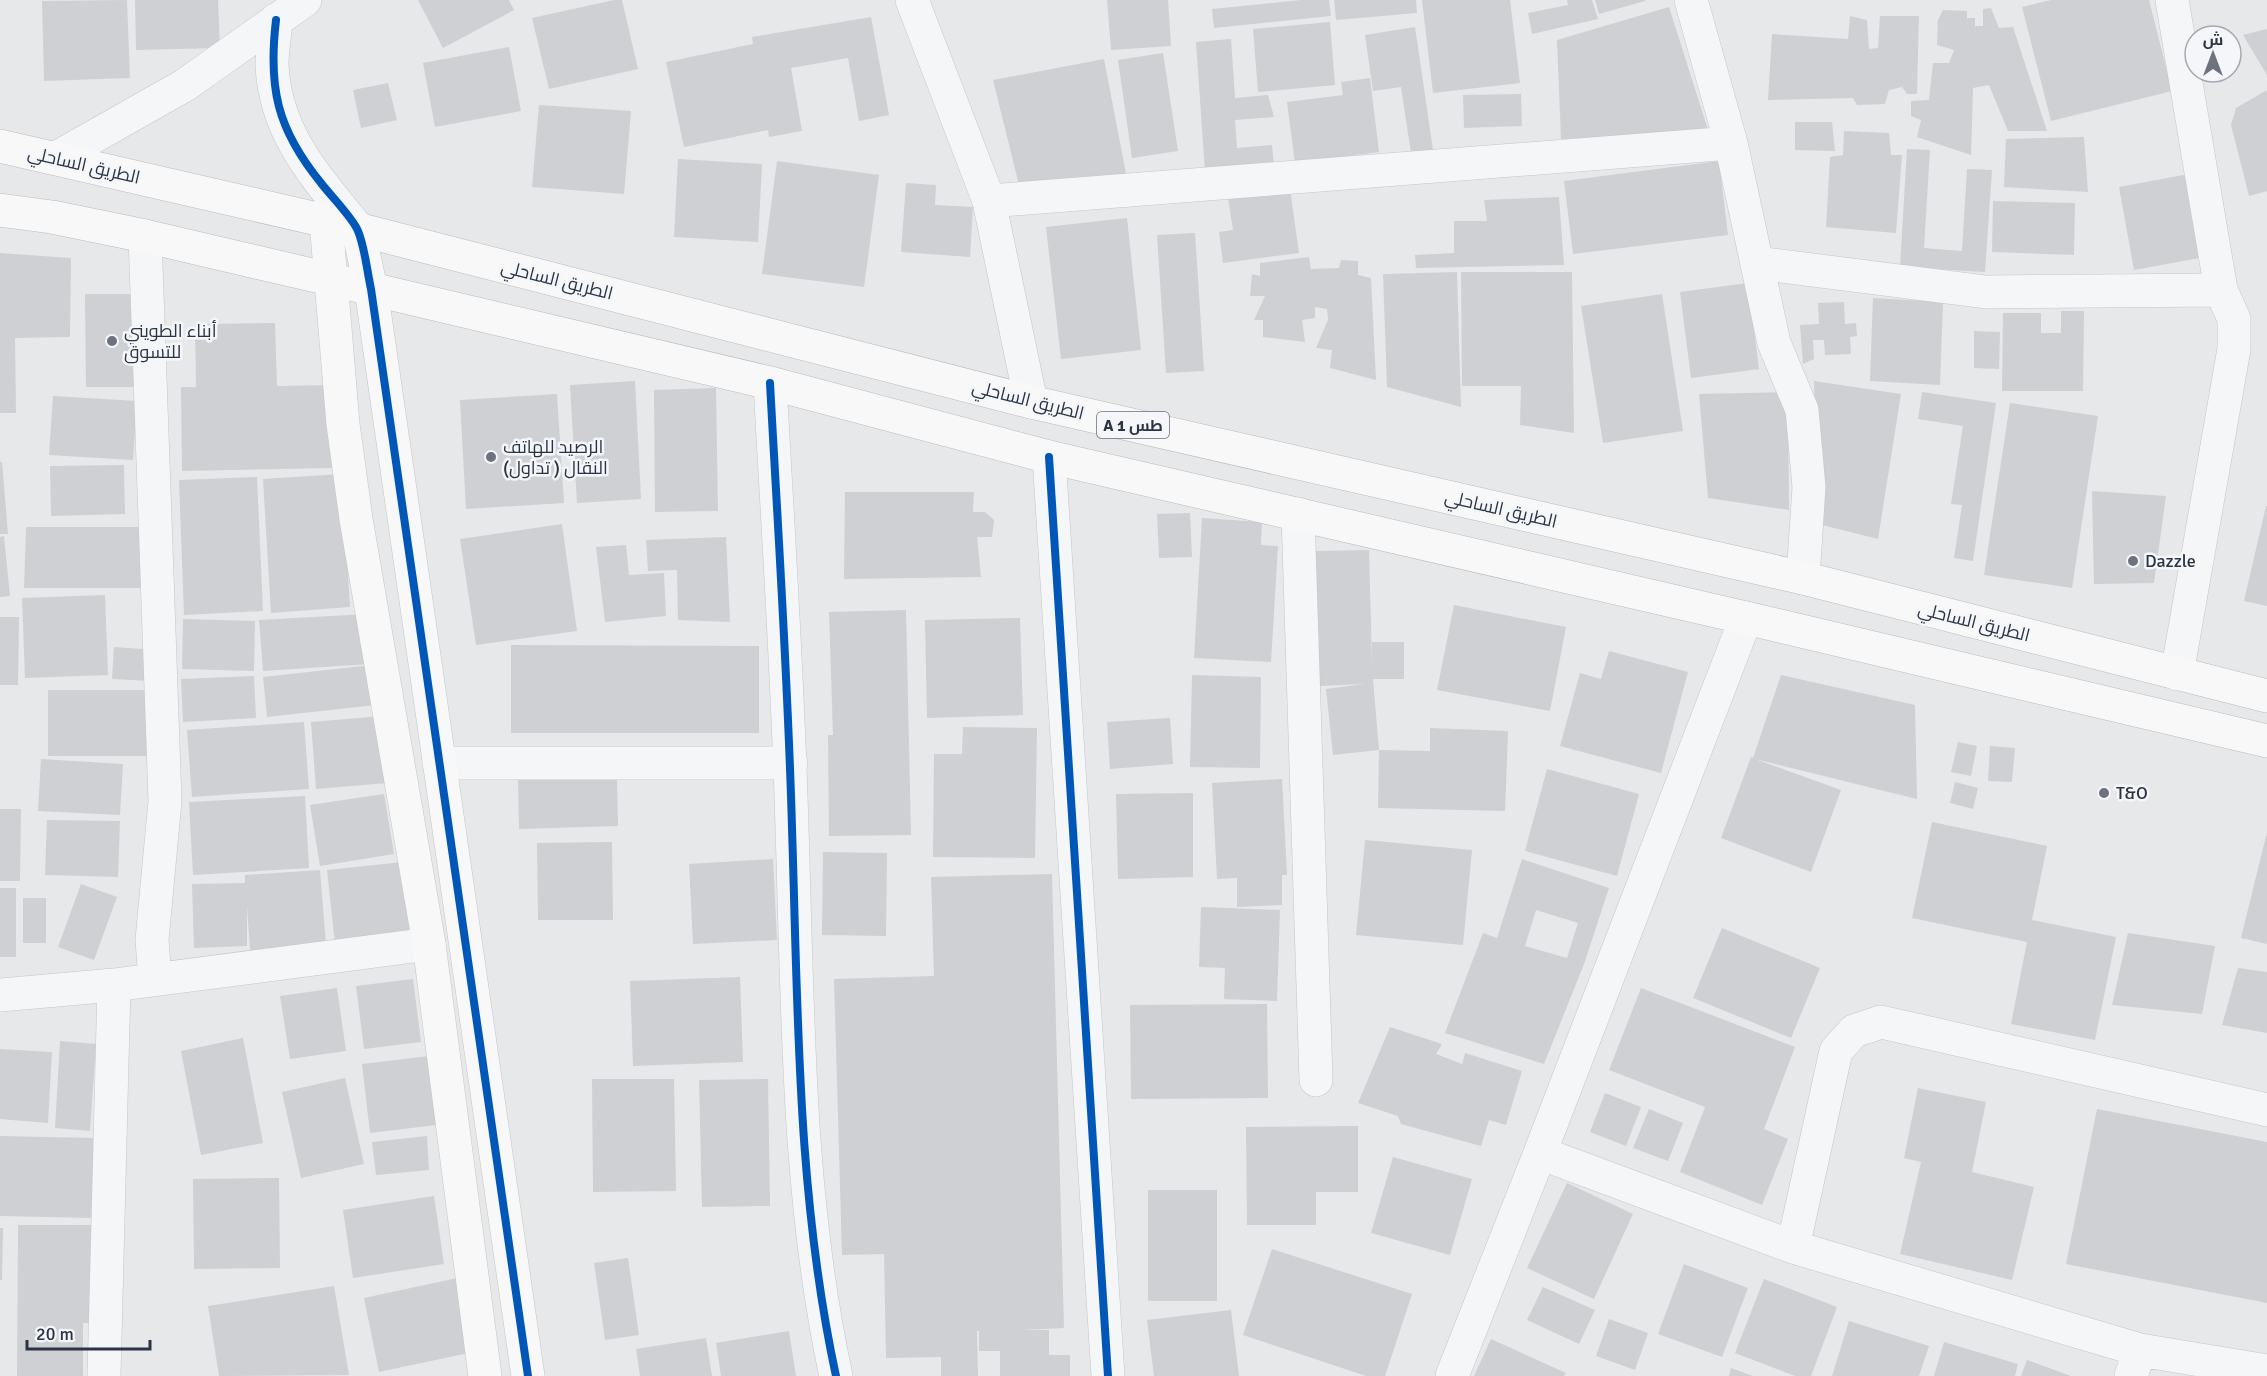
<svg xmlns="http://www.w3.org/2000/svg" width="2267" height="1376" font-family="Signika,Cairo,sans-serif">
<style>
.building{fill:#ced0d3;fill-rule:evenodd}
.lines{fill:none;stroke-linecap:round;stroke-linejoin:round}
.street-casing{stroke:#c4c6c8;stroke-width:34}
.secondary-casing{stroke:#c4c6c8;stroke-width:34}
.highway-casing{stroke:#b8bbbf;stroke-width:34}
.street{stroke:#f5f6f7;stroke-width:33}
.secondary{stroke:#f8f8f8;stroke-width:33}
.highway{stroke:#f8f8f8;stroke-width:33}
.cycleway-casing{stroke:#f4f6f9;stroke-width:11}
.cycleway{stroke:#0057b8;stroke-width:8}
.poi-dot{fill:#6c737f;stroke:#f4f6f9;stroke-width:2}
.labels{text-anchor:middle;stroke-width:5;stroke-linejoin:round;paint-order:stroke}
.shield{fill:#f4f6f9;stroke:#676e7b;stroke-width:1.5}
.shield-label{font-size:16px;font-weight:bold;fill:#2b3445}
.street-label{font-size:18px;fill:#2b3445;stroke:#f4f6f9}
.poi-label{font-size:18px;fill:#2b3445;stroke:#f4f6f9;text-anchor:start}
</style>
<rect width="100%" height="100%" fill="#e6e8ea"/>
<!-- building -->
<path class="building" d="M 127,0 L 130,78 L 44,81 L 42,1 Z
M 135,0 L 218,0 L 220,48 L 136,50 Z
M 418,0 L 509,0 L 514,10 L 443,48 Z
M 614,0 L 622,0 L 638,69 L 549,89 L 532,18 Z
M 1107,0 L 1168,0 L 1171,46 L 1111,50 Z
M 1301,0 L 1329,0 L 1331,16 L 1214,28 L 1212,9 Z
M 1334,0 L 1416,0 L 1417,13 L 1336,20 Z
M 1422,0 L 1510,0 L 1520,83 L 1433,93 Z
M 1567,0 L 1592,0 L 1598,19 L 1532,34 L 1528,13 L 1568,5 Z
M 1595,0 L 1645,0 L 1645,1 L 1599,14 Z
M 2051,0 L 2149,0 L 2172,91 L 2051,121 L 2022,7 Z
M 1669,7 L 1709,133 L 1561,139 L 1557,40 Z
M 1991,8 L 1999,28 L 2013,27 L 2047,131 L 2008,131 L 1989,85 L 1973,88 L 1971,155 L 1917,137 L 1921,120 L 1911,116 L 1911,101 L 1929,100 L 1933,63 L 1949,63 L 1954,50 L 1937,45 L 1938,20 L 1943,10 L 1967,11 L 1967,18 L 1975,18 L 1975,26 L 1983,26 L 1983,9 Z
M 1850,16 L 1867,20 L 1869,49 L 1878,48 L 1880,16 L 1919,16 L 1917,94 L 1907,94 L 1902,87 L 1889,90 L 1885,104 L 1857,105 L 1853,98 L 1768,100 L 1772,34 L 1848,39 Z
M 871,17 L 889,115 L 859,121 L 848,58 L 791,68 L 802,131 L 769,137 L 768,130 L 684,147 L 666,62 L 753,44 L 752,37 Z
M 1330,22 L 1335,85 L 1258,92 L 1253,29 Z
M 1415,27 L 1433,150 L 1411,153 L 1401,87 L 1373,91 L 1365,35 Z
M 2267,29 L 2267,75 L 2243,35 Z
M 1231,39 L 1235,98 L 1268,95 L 1274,117 L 1235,120 L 1237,148 L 1272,145 L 1274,166 L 1205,172 L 1196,42 Z
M 509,47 L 521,111 L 435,127 L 423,63 Z
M 1163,53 L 1178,151 L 1132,158 L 1118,60 Z
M 1104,59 L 1127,179 L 1020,189 L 993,80 Z
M 1370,78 L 1379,152 L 1295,163 L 1287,102 L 1343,95 L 1341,82 Z
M 388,83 L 397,120 L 361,128 L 353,90 Z
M 2267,90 L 2267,191 L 2249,196 L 2231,125 L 2236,108 Z
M 1521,94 L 1522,126 L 1464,128 L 1463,95 Z
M 539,105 L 631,111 L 624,194 L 532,187 Z
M 1795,122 L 1832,122 L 1835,151 L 1795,150 Z
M 1844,131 L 1889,133 L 1891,155 L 1902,155 L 1896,233 L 1826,227 L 1830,157 L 1843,155 Z
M 2084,137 L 2088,192 L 2004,187 L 2006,139 Z
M 1907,149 L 1930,150 L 1924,248 L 1962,251 L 1967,169 L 1992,170 L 1985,272 L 1900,267 Z
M 678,159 L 762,164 L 758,242 L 674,237 Z
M 777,161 L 879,175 L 864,287 L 762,274 Z
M 1719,161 L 1728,235 L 1573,254 L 1564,181 Z
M 2189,174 L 2205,257 L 2134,270 L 2119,187 Z
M 906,183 L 936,185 L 935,205 L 973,207 L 970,257 L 901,252 Z
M 1290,189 L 1299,253 L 1223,263 L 1219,232 L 1233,230 L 1228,198 Z
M 1559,197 L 1564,265 L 1416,268 L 1415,255 L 1454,253 L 1454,221 L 1487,221 L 1484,200 Z
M 1993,201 L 2075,203 L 2074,255 L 1992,252 Z
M 1127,218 L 1141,350 L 1061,359 L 1046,227 Z
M 1195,233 L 1204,371 L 1166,373 L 1157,235 Z
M 0,253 L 71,258 L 70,337 L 15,338 L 16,413 L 0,413 Z
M 1309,257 L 1311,269 L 1339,268 L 1341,260 L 1358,261 L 1358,275 L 1371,278 L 1376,380 L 1330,368 L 1332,350 L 1316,348 L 1328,320 L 1327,309 L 1315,307 L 1315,318 L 1302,320 L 1305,342 L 1263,337 L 1263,320 L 1254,320 L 1265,296 L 1250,296 L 1252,274 L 1260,276 L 1260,263 Z
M 1457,272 L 1461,407 L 1387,387 L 1383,274 Z
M 1461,272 L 1572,272 L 1574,433 L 1520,425 L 1521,386 L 1462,386 Z
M 1748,283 L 1759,369 L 1691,378 L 1680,292 Z
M 85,294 L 139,294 L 140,387 L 86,387 Z
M 1662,294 L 1683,431 L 1603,443 L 1581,306 Z
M 1873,298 L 1943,302 L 1940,385 L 1870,381 Z
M 1844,302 L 1845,324 L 1856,323 L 1857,336 L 1850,337 L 1851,354 L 1825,355 L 1824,340 L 1813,340 L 1814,359 L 1803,364 L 1800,325 L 1819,324 L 1818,303 Z
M 2061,311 L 2084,311 L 2083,391 L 2002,391 L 2003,313 L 2041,313 L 2041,333 L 2061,333 Z
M 275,323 L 277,386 L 331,385 L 332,468 L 182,471 L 181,387 L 196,387 L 195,324 Z
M 1974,331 L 2000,332 L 1999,369 L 1974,368 Z
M 635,381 L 641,499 L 577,503 L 570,385 Z
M 1814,381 L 1901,394 L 1878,539 L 1818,524 Z
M 716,388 L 718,511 L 655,512 L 654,390 Z
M 1788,392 L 1789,510 L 1708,498 L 1699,394 Z
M 1922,392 L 1996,403 L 1973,561 L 1954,558 L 1962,505 L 1951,504 L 1963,426 L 1918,419 Z
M 557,394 L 564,503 L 466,509 L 460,400 Z
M 53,396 L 137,401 L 133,460 L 49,455 Z
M 2010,403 L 2098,416 L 2072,588 L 1984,575 Z
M 0,462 L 2,462 L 8,534 L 0,534 Z
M 124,465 L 125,514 L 51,516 L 50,466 Z
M 342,474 L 350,607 L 271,613 L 263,479 Z
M 257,477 L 263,611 L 184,615 L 179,480 Z
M 2092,491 L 2166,496 L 2154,583 L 2094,584 Z
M 845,492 L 974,492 L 973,512 L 985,512 L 994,520 L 992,537 L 977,537 L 981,577 L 844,579 Z
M 2266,506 L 2267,506 L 2267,606 L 2244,601 Z
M 1190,513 L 1192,557 L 1159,558 L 1157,514 Z
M 1202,518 L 1262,522 L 1261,545 L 1278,546 L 1271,662 L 1194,658 Z
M 562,524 L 577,631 L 476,645 L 460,539 Z
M 26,527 L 142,527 L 144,588 L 24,588 Z
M 4,536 L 10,596 L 0,597 L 0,537 Z
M 726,537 L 730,622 L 678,620 L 677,570 L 648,571 L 646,540 Z
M 626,545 L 629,575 L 664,573 L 666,616 L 605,622 L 596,547 Z
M 1369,550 L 1372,664 L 1372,642 L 1404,642 L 1404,679 L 1373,679 L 1379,750 L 1333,755 L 1326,689 L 1364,684 L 1320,686 L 1314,551 Z
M 105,595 L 108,675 L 25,678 L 22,598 Z
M 1454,605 L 1566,627 L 1550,711 L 1437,690 Z
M 906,610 L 911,835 L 829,836 L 828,735 L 833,735 L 829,612 Z
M 367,614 L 370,664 L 263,671 L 259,620 Z
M 0,617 L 19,617 L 18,685 L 0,685 Z
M 1020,618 L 1023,715 L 927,718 L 925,620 Z
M 183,619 L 255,621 L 254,671 L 182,669 Z
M 511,645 L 759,646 L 759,733 L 511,733 Z
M 114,647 L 155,650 L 152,681 L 112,679 Z
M 1609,651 L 1688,672 L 1661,773 L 1560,746 L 1580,673 L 1601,679 Z
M 372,665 L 376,705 L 267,717 L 263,677 Z
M 1192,675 L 1261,677 L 1260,768 L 1190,767 Z
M 1781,675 L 1915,705 L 1917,799 L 1755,759 L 1841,790 L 1811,872 L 1721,838 L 1751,757 L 1753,758 Z
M 254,676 L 256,718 L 183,722 L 181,679 Z
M 48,690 L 149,690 L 149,756 L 48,756 Z
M 383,716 L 387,783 L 316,789 L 311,722 Z
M 1170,718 L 1173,764 L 1110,769 L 1107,722 Z
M 304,722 L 309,789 L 192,797 L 187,730 Z
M 963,727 L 1037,728 L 1035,858 L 933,857 L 934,754 L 962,754 Z
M 1430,728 L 1508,731 L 1505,811 L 1378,808 L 1379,750 L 1430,751 Z
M 1958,742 L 1977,746 L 1971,776 L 1951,772 Z
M 1990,746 L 2015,748 L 2012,782 L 1988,781 Z
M 41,759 L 123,764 L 120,815 L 38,811 Z
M 1547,769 L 1639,794 L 1617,876 L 1525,851 Z
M 617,778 L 618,826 L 519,829 L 518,780 Z
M 1282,779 L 1287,875 L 1282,875 L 1282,905 L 1237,907 L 1237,878 L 1217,879 L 1212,783 Z
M 1955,782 L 1978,788 L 1973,809 L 1950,803 Z
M 1193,793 L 1193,877 L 1118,879 L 1116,794 Z
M 384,794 L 394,854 L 320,866 L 310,805 Z
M 305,796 L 309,868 L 193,875 L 189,802 Z
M 0,809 L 21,809 L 20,881 L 0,881 Z
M 47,820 L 120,821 L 118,877 L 45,875 Z
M 1932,822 L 2047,846 L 2032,920 L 2116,937 L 2095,1040 L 2011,1024 L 2027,942 L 1912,918 Z
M 2266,836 L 2267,836 L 2267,944 L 2241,938 Z
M 1365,840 L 1472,850 L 1463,945 L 1356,935 Z
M 612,842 L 613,920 L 538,920 L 537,843 Z
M 823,852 L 887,853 L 886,936 L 822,935 Z
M 773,859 L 777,940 L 693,944 L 689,864 Z
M 1522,859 L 1609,888 L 1584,964 L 1544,1064 L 1445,1033 L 1483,933 L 1497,938 ZM 1536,910 L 1578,923 L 1567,958 L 1525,946 Z
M 403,862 L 410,936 L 335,944 L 327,870 Z
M 320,870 L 326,944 L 250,950 L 247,906 L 247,946 L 194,948 L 192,884 L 245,883 L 245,875 Z
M 1052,874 L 1064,1328 L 1021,1330 L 1049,1330 L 1049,1355 L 1070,1355 L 1070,1376 L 1000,1376 L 1000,1351 L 979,1351 L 979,1331 L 977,1331 L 978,1376 L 941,1376 L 941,1357 L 886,1358 L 884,1254 L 842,1255 L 834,979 L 934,976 L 931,877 Z
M 81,884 L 117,897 L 94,960 L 58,947 Z
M 0,888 L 16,888 L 16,957 L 0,957 Z
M 23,898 L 46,898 L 46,943 L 23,943 Z
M 1201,907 L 1280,910 L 1277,1001 L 1224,999 L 1225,968 L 1199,967 Z
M 1722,928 L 1820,968 L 1791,1038 L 1693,998 Z
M 2128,933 L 2215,946 L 2202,1014 L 2112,1005 Z
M 2238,968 L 2267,972 L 2267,1033 L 2222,1025 Z
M 740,977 L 743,1062 L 633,1066 L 630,981 Z
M 413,979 L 421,1042 L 364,1049 L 356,986 Z
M 337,988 L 346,1051 L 290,1059 L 280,996 Z
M 1641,988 L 1795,1047 L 1764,1129 L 1788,1139 L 1762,1205 L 1680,1172 L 1705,1107 L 1609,1070 Z
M 1267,1004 L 1268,1098 L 1131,1099 L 1130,1005 Z
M 1390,1027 L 1442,1044 L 1436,1054 L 1462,1064 L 1465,1053 L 1522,1071 L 1506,1125 L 1489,1120 L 1481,1146 L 1401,1124 L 1398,1116 L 1358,1103 Z
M 243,1038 L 263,1143 L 201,1155 L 181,1051 Z
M 60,1041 L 96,1044 L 90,1131 L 55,1128 Z
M 0,1049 L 52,1052 L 48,1123 L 0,1119 Z
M 429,1056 L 436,1125 L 370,1133 L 362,1064 Z
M 345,1078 L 364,1164 L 301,1178 L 282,1092 Z
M 592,1079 L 674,1079 L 676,1191 L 593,1192 Z
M 768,1079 L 770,1206 L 702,1207 L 699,1080 Z
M 1918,1088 L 1986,1102 L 1972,1172 L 2034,1187 L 2012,1280 L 1900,1254 L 1921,1162 L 1904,1158 Z
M 1605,1093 L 1641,1107 L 1626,1146 L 1590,1132 Z
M 1649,1109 L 1683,1123 L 1668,1161 L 1633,1148 Z
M 2097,1109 L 2267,1142 L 2267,1303 L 2066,1264 Z
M 1358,1126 L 1358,1192 L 1316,1192 L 1316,1225 L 1247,1225 L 1246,1127 Z
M 0,1136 L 94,1138 L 93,1218 L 0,1216 Z
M 427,1136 L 429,1170 L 376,1175 L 372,1142 Z
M 1393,1157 L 1472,1179 L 1450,1255 L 1371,1233 Z
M 279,1178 L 280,1268 L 194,1269 L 193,1179 Z
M 1567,1183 L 1633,1214 L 1594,1299 L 1527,1268 Z
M 1148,1190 L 1217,1190 L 1217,1301 L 1148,1301 Z
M 434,1196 L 444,1264 L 353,1278 L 343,1210 Z
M 18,1225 L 92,1225 L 92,1323 L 83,1323 L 83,1376 L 17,1376 Z
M 0,1228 L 3,1228 L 2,1280 L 0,1280 Z
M 1272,1249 L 1412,1294 L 1385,1376 L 1366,1376 L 1243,1335 Z
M 628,1258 L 639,1335 L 605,1340 L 594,1263 Z
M 1684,1264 L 1748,1288 L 1722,1357 L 1658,1334 Z
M 462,1277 L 478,1351 L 379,1372 L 364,1298 Z
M 1764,1279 L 1837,1307 L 1811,1376 L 1795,1376 L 1735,1353 Z
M 334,1286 L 349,1375 L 219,1376 L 208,1306 Z
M 1543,1287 L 1595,1310 L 1579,1344 L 1527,1320 Z
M 1231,1310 L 1239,1376 L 1154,1376 L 1147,1320 Z
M 1609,1319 L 1648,1333 L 1635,1370 L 1596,1356 Z
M 1849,1321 L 1929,1346 L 1919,1376 L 1832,1376 Z
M 789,1331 L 796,1376 L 721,1376 L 716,1343 Z
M 706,1338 L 712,1376 L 640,1376 L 636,1349 Z
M 1491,1339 L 1566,1373 L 1564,1376 L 1474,1376 Z
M 1944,1342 L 2018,1364 L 2015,1376 L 1934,1376 Z
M 2027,1360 L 2071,1376 L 2021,1376 Z
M 1731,1368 L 1753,1376 L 1729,1376 Z"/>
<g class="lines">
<!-- street casing -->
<g class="street-casing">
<path id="street" d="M 912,0 L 989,201 L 1031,402
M 1691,0 L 1731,143 L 1774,343 L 1802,410 L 1809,487 L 1803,578
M 2172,0 L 2221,290 L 2234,319 L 2234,349 L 2177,674
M 276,20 C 275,35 272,50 272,65 C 275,134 317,178 358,229
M 56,158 L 185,85 L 305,0
M 989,201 L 1731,143
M 145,236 L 165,801 L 152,940 L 155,979
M 1757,263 L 1986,292 L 2221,290
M 770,383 C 778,531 788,679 792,828 C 798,1011 797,1196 836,1376
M 1049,457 L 1108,1376
M 1298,514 L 1316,1080
M 439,763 L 791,763
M 0,995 L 114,985 L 429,944
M 1540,1153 L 1793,1247 L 2140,1350 L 2267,1371
M 1793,1247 L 1836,1051 L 1854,1031 L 1881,1022 L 2267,1110
M 104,1376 L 114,985
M 1452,1376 L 1540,1153 L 1746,618
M 2131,1376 L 2140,1350"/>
</g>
<!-- secondary casing -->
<g class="secondary-casing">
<path id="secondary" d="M 326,221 L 343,424 L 356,519 L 429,944 L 485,1376
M 358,229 L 371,289 L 528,1376"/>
</g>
<!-- highway casing -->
<g class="highway-casing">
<path id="highway" d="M 0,146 L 326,221 L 1031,402 L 1803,578 L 2267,696
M 0,210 L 52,217 L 145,236 L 329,279 L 770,383 L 1049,457 L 1746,618 L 2267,741"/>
</g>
<!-- street -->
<use href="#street" class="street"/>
<!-- secondary -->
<use href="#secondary" class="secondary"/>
<!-- highway -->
<use href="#highway" class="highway"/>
<!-- cycleway casing -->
<g class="cycleway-casing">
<path id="cycleway" d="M 276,20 C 268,88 277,129 321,183 C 330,195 353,218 358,231 C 365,248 367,271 371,289 L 528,1376
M 770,383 C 778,531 788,679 792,828 C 798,1011 797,1196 836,1376
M 1049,457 L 1108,1376"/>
</g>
<!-- cycleway -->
<use href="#cycleway" class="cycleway"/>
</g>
<!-- markers -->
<g class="poi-dot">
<circle cx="112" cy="341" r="6"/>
<circle cx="491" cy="457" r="6"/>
<circle cx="2133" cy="561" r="6"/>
<circle cx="2104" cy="793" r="6"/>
</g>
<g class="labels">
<!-- shield labels -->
<rect class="shield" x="1097" y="412" width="72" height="26" rx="4.5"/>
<g class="shield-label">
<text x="1133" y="431">A 1 طس</text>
</g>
<!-- street labels -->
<g class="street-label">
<text transform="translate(84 165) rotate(13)" y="6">الطريق الساحلي</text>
<text transform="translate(557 280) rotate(14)" y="6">الطريق الساحلي</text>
<text transform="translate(1028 400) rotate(14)" y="6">الطريق الساحلي</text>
<text transform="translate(1501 509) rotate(13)" y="6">الطريق الساحلي</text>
<text transform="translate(1974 622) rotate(14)" y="6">الطريق الساحلي</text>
</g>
<!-- poi labels -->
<g class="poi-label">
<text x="124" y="337">أبناء الطويني<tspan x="124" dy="21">للتسوق</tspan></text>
<text x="503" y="453">الرصيد للهاتف<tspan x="503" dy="21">النقال ( تداول)</tspan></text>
<text x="2145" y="567">Dazzle</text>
<text x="2116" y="799">T&amp;O</text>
</g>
</g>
<!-- north arrow -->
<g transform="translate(2213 54)"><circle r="28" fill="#f4f6f9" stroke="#a4a8b1" stroke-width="1.5"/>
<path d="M0-4.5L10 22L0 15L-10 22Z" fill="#6c737f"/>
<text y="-9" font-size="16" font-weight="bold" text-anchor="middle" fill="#2b3445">ش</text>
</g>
<!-- scale -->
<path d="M27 1340v9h123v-9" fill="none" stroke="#2b3445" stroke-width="3"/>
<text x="36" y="1340" font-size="18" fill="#2b3445" stroke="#f4f6f9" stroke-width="4.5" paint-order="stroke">20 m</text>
</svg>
